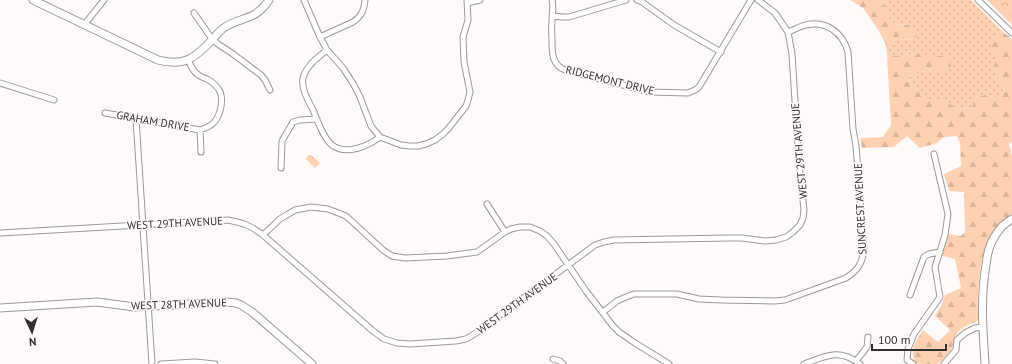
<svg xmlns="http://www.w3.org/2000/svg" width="1012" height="364" font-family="'PT Sans',sans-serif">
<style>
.grass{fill:url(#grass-dots)}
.forest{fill:url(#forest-firs)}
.park{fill:url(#park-crowns)}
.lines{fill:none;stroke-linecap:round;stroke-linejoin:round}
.street-casing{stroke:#9f9797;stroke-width:7}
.secondary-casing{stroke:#9f9797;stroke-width:9}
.street{stroke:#fff;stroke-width:5}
.secondary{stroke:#fff;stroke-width:7}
.labels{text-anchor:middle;stroke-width:3;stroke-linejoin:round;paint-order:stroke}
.street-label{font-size:11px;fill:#322f2f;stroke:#fffafa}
</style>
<defs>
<pattern id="grass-dots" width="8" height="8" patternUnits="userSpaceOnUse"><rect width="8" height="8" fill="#fed1b2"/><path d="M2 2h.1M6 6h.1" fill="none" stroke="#dab499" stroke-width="1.8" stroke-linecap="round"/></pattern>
<pattern id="forest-firs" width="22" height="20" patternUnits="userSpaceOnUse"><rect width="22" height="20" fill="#fed1b2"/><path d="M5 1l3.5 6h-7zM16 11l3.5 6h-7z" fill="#dab499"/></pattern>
<pattern id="park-crowns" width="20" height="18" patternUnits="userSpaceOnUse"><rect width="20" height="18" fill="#fed1b2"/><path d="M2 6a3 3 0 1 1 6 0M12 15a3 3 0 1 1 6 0" fill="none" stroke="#dab499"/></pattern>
</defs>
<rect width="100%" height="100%" fill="#fffafa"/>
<!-- grass -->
<path class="grass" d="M 883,0 L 971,0 L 1002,31 L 991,40 L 991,49 L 996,58 L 995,75 L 1004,85 L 1003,93 L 997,99 L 985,95 L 975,97 L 972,108 L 959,109 L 940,99 L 926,99 L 910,82 L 909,76 L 930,69 L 943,71 L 920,54 L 887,56 L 886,45 L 897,39 L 915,40 L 911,25 L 895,24 L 887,16 Z"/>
<!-- forest -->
<path class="forest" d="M 850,0 L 883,0 L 887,16 L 895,24 L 911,25 L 917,32 L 915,40 L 897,39 L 886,45 L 879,31 L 863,8 Z
M 1002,31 L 1012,39 L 1012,142 L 1009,144 L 1012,156 L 1012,215 C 1005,219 997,224 993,231 C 978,253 977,294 978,321 C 971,323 965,326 959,331 C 954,336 954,342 952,348 C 950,352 941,363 937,364 C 932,364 919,364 915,363 C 909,350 916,341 923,330 L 938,342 L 950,330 L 935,316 C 939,309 943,303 945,295 L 961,288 L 955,259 L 942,256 L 948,234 L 961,236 L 965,232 L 964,192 L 949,191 L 944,174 L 961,166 L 960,143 L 957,136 L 944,137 L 937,143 L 920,148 L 907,136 L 894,147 L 862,148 L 860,138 L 883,137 L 891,125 L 887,56 L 920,54 L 949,57 L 951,66 L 943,71 L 930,69 L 909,76 L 910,82 L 926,99 L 940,99 L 959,109 L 972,108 L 974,97 L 985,95 L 997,99 L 1003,93 L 1004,85 L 995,75 L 995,58 L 991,49 L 991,40 Z"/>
<!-- park -->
<path class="park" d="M 987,0 L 1012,0 L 1012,25 Z
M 308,155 L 311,155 L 320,163 L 315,168 L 306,159 Z"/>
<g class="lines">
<!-- street casing -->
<g class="street-casing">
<path id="street" d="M 304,0 L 320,37 L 327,50 L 343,68 L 354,85 L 360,97 L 371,126 L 380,137 L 401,145 L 409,146 L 418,146 L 426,144 L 435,140 L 443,134 L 448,129 L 466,106 L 468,100 L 470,92 L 464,62 L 463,37 L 468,20 L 467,0
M 552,0 C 554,7 552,14 552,22 C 551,28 552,35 552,41 C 552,53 552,65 565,70 L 650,92 L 688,93 L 695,90 L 699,87 L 751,0
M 637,0 L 642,2 L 674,25 L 721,52
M 978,0 L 1012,33
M 467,3 L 480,0
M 194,13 L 212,39 L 218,44 L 233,54 L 261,75 L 265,80 L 270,90
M 552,16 L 563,17 L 569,17 L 626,0
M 84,25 L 104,0
M 320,37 L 353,22 C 362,16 364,10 365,0
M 327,50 C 318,57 306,66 303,78 C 301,89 308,100 313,110 C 317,119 323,138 332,145 C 346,156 368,146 380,137
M 0,83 L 54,100
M 105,113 L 200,130 C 212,126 216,123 220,111 C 224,96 221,87 207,79 C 204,78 199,76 196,73 C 192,70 190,64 188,59
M 136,119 L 152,364
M 200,130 L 201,152
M 281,168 L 282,141 L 293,122 L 300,120 L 317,119
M 487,204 L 505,232
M 0,233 L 228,220 C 243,223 250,225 263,235 L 373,331 L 384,339 L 397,343 L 410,344 L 456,341 L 466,339 L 476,333 L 595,245 L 604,242 L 614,240 L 728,238 L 742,238 L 765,241 L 776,240 L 786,237 L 793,232 L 800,225 L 803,218 L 804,210 L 799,164 L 792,54 L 788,32 L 775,13 L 758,0
M 263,235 L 280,219 L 295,210 L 311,207 L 328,209 L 346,216 L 383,250 L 392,256 L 405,258 L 447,256 L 477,252 L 505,232 L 511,229 L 520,227 L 530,227 L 540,231 L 547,236 L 554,244 L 586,291 L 613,326 L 619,332 L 635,343 L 669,364
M 910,295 L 924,257 L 929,254 L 940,252
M 603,312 L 617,301 L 626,297 L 634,294 L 677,294 L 699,299 L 721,300 L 775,301 L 785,300 L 846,278 C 858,270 862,264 864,250 L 856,146 L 853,129 L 848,52 C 843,33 826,20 806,25 C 800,26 794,30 788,32
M 553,359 L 560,361 L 563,364
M 856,361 L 867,347 L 868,337
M 161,364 L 195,362 L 215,364
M 804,364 C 826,356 839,348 860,364
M 913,364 L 907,360 L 908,349 L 914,334 L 940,297 L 935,267 L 945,235 L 948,214 L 934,154
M 944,364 L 956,350 L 957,340 L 965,333 L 975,328 L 983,327"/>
</g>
<!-- secondary casing -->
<g class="secondary-casing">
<path id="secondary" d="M 33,0 L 158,60 C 184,67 195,58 212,40 C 216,35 220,30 225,27 C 243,16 255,21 269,0
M 0,308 L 97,302 L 135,307 L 227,302 L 236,303 L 241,305 L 252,312 L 312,364
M 985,364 C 983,329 980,300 986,265 C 987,255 989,245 995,236 C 999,229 1005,223 1012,219"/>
</g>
<!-- street -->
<use href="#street" class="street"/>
<!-- secondary -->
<use href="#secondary" class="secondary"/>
</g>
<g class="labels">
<!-- street labels -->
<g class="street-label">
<text transform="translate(610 80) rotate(14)" y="4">RIDGEMONT DRIVE</text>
<text transform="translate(153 121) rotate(10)" y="4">GRAHAM DRIVE</text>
<text transform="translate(799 151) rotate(-95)" y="4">WEST 29TH AVENUE</text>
<text transform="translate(860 209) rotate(-93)" y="4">SUNCREST AVENUE</text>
<text transform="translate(175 223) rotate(-3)" y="4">WEST 29TH AVENUE</text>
<text transform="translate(517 303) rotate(-36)" y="4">WEST 29TH AVENUE</text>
<text transform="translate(179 304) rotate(-2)" y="4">WEST 28TH AVENUE</text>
</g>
</g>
<!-- north arrow -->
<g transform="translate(32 332) rotate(176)" stroke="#fffafa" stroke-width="3" paint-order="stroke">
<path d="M0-3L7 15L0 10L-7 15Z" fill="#322f2f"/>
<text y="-6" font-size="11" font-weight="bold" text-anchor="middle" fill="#322f2f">N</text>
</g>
<!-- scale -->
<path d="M872 344v6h74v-6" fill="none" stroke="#322f2f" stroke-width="2"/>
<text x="878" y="344" font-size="12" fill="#322f2f" stroke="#fffafa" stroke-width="3" paint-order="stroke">100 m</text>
</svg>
